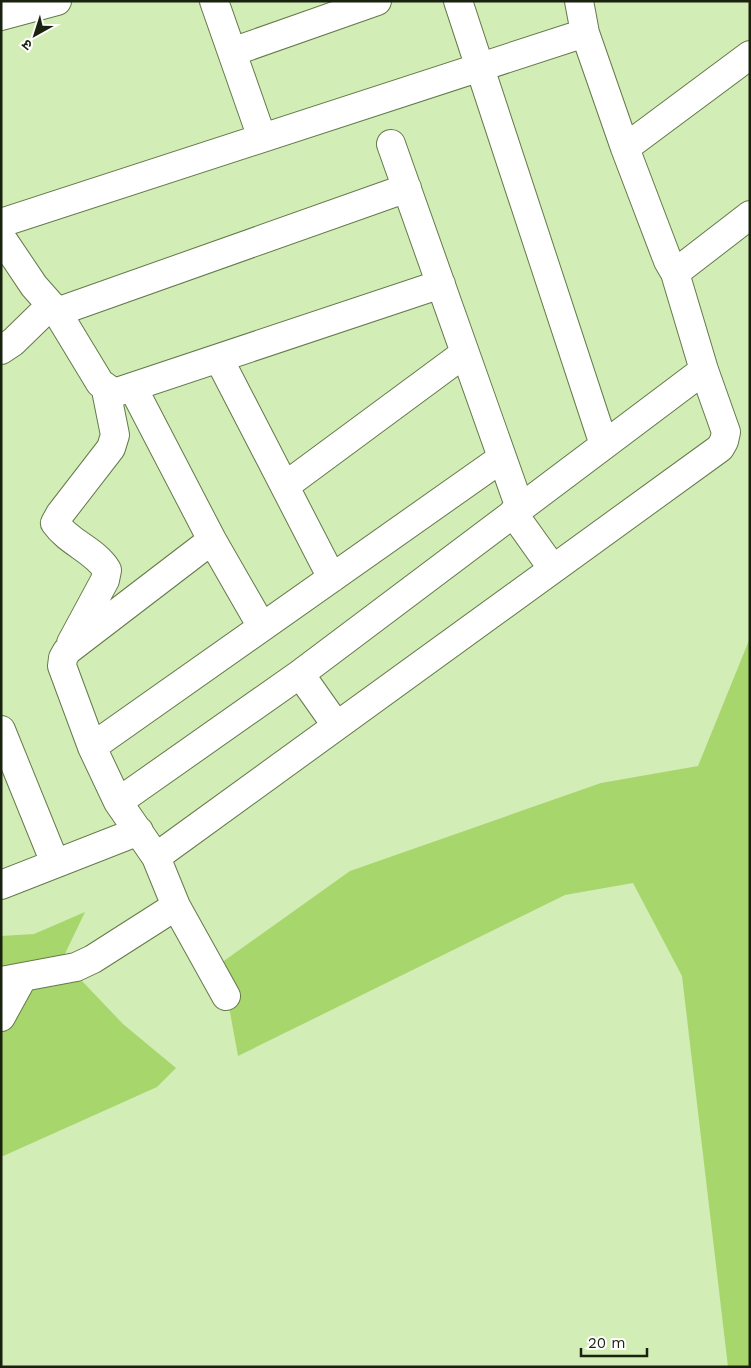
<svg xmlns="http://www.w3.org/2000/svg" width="751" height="1368" font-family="'Work Sans','Noto Sans Devanagari',sans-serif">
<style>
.water{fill:#a7d66d}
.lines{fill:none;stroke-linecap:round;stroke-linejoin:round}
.minor-casing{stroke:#637a49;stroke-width:30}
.minor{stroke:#fff;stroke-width:28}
</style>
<rect width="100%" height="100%" fill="#d3edb7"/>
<!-- water -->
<path class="water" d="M 750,638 L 750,1367 L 728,1367 L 682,976 L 633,883 L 565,895 L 238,1056 L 221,963 L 350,871 L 601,783 L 698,766 Z
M 85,912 L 62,960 L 123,1024 L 176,1068 L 157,1087 L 1,1157 L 1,936 L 34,934 Z"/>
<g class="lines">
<!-- minor casing -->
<g class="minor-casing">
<path id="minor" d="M 214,1 L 262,138
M 458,1 L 604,445
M 1,16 L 57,1
M 232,52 L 377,1
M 391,144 L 520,508
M 625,148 L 750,55
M 1,223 L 585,33
M 1,237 L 34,286 L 57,312 L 100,383 L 114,393 L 441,284
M 675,273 L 750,215
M 57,312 L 407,188
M 1,350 L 13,342 L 51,305
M 219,359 L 332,578
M 133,388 L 212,540 L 262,627
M 285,486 L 465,353
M 513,513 L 553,569
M 212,540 L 67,651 L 63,658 L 62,666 L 92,747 L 118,802 L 156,857 L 176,906 L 226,996
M 71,643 L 105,580 L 107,570 C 95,550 69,543 55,523 L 60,514 L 111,448 L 115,435 L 106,390
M 300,674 L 336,725
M 1,730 L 55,863
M 92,747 L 502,458
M 118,802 L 300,674 L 704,370
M 156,857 L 720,448 L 724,441 L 726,432 L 704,370 L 675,273 L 668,261 L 625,148 L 585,33 L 579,1
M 1,885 L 139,831
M 1,981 L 76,967 L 93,959 L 176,906
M 1,1017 L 23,977"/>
</g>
<!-- minor -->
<use href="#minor" class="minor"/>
</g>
<!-- border -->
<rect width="751" height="1368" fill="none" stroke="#19220e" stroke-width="5"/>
<!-- north arrow -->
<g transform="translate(35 35) rotate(219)" stroke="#ffffff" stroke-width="4" paint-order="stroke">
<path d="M0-4L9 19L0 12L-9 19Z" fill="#19220e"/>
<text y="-8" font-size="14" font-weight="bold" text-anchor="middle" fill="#19220e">उ</text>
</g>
<!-- scale -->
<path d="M581 1348v8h66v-8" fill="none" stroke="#19220e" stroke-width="2.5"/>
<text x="588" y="1348" font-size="15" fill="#19220e" stroke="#ffffff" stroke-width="4" paint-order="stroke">20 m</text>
</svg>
